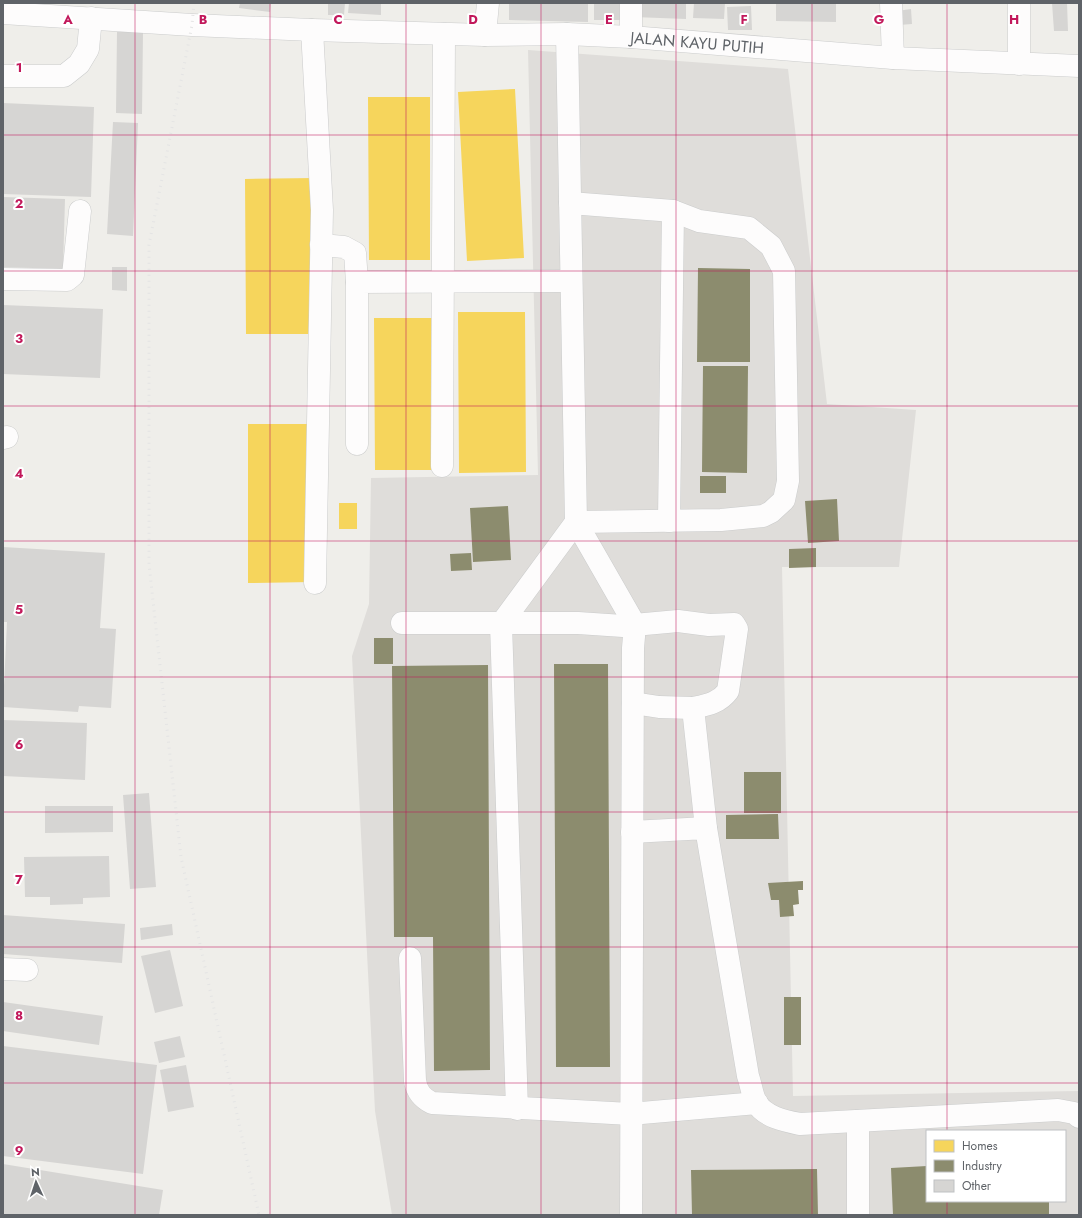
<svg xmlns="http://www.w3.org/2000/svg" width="1082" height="1218" font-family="Jost,sans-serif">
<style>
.industrial{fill:#dfddda;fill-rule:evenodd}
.homes{fill:#f6d55c}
.industry{fill:#8c8c6e}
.building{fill:#d6d5d3}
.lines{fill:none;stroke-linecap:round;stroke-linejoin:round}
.minor-casing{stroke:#cbcccc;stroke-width:23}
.minor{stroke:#fdfcfc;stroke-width:22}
.rail{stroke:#e4e4e4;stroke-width:3;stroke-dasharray:1 5;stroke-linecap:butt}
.grid{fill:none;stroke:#c2185b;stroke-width:1;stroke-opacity:0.55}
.labels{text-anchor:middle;stroke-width:4;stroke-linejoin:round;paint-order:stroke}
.street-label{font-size:16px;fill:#5f6368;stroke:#fff}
.grid-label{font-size:13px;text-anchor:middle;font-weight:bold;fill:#c2185b;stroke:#fff;stroke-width:4;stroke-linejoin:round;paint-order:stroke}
</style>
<rect width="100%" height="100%" fill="#efeeea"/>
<!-- industrial -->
<path class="industrial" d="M 528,50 L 788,69 L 827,404 L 916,410 L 899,567 L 782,567 L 793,1096 L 1079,1091 L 1079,1215 L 392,1215 L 375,1111 L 352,656 L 369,604 L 371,478 L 538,475 ZM 927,1131 L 1065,1131 L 1065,1201 L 927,1201 Z"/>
<!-- homes -->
<path class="homes" d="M 515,89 L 524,258 L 467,261 L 458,92 Z
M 368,97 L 430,97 L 430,260 L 369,260 Z
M 315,178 L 316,334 L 246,334 L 245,179 Z
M 458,312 L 525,312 L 526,472 L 459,473 Z
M 374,318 L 437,318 L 437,470 L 375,470 Z
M 248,424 L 311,424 L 312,582 L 248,583 Z
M 339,503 L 357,503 L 357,529 L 339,529 Z"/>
<!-- industry -->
<path class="industry" d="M 698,268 L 750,269 L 750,362 L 697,362 Z
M 703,366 L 748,366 L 747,473 L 702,472 Z
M 700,476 L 726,476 L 726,493 L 700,493 Z
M 837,499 L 839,541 L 808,543 L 805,501 Z
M 508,506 L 511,560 L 473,562 L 470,508 Z
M 816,548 L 816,567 L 789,568 L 789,549 Z
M 471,553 L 472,570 L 451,571 L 450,554 Z
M 374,638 L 393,638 L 393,664 L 374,664 Z
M 554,664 L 608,664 L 610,1067 L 556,1067 Z
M 488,665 L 490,1070 L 434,1071 L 433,937 L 394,937 L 392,666 Z
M 744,772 L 781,772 L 781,813 L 744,813 Z
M 778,814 L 779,839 L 726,839 L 726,815 Z
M 803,881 L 803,890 L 798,890 L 799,904 L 793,905 L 794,916 L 780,917 L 779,900 L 771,900 L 768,883 Z
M 784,997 L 801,997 L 801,1045 L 784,1045 Z
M 927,1166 L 927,1201 L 1049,1201 L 1049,1215 L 893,1215 L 891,1168 Z
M 817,1169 L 818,1215 L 692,1215 L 691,1170 Z"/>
<!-- building -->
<path class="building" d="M 240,3 L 271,3 L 270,12 L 239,8 Z
M 328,3 L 345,3 L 344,15 L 328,15 Z
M 349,3 L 381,3 L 381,15 L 348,13 Z
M 509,3 L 588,3 L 588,22 L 509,20 Z
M 594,3 L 620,3 L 620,20 L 594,20 Z
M 635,3 L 686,3 L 686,19 L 634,17 Z
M 694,3 L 725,3 L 724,19 L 693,18 Z
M 776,3 L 836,3 L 836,22 L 776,21 Z
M 1052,3 L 1067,3 L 1068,31 L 1054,31 Z
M 751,6 L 752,30 L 728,30 L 727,7 Z
M 911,9 L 912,24 L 899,25 L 897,11 Z
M 117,32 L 143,32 L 142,114 L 116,113 Z
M 3,103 L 94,107 L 91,197 L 3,194 Z
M 113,122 L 138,123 L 133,236 L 107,234 Z
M 3,197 L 65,199 L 63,269 L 3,267 Z
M 112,267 L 127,267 L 127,291 L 112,290 Z
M 3,305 L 103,309 L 100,378 L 3,374 Z
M 3,547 L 105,553 L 100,628 L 116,629 L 111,708 L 79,706 L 78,712 L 3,707 L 7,622 L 3,622 Z
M 3,720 L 87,723 L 85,780 L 3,776 Z
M 149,793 L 156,887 L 130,889 L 123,795 Z
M 45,806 L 113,806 L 113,832 L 45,833 Z
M 109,856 L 110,897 L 83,898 L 83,904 L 50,905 L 50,897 L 25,897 L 24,857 Z
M 3,915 L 125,924 L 122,963 L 3,954 Z
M 172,924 L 173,935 L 141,940 L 140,928 Z
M 170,950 L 183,1006 L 155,1013 L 141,956 Z
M 3,1002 L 103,1016 L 99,1045 L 3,1031 Z
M 180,1036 L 185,1057 L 159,1063 L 154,1042 Z
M 3,1046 L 157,1065 L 143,1174 L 3,1156 Z
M 186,1065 L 194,1107 L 168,1112 L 160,1070 Z
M 3,1164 L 163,1190 L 159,1215 L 3,1215 Z"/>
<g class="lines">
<!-- minor casing -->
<g class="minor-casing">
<g id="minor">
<path d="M 891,3 L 893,58"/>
<path id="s1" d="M 3,13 L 192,25 L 312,30 L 485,35 L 567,34 L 631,37 L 893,58 L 1079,66"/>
<path d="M 312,30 L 322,210 L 315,583"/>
<path d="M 567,34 L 576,522 L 635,625 L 633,648 L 631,1215"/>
<path d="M 485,35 L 488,3"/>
<path d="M 631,37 L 631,3"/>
<path d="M 1019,64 L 1019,3"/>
<path d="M 3,76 L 64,76 L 79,64 L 88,49 L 91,18"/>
<path d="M 321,245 L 344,247 L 355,253 L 357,282"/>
<path d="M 3,279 L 67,280 L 73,275 L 80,211"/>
<path d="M 3,438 L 7,437"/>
<path d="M 357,444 L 357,282 L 571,281"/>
<path d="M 442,466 L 444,34"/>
<path d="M 669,521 L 673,211"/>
<path d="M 402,623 L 578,623 L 623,626 L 678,621 L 709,625 L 734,624 L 737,629 L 728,691 C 719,703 707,705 693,708"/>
<path d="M 633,703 L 659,707 L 693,708 L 706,828"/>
<path d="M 632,832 L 706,828 L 748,1076 C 751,1084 752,1095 756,1102 C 764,1117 785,1121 800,1124 L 1058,1110 L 1074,1113 L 1079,1117"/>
<path d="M 410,958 L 415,1081 C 417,1092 422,1098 432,1103 L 630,1114 L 757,1103"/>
<path d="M 3,969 L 27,970"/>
<path d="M 517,1109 L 501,624 L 576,522 L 721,520 L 763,516 L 771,512 L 784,500 L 788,481 L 784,271 L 771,246 L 749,228 L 699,221 L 673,211 L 570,203"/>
<path d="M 858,1121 L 858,1215"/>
</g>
</g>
<!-- minor -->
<use href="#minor" class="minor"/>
<!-- rail -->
<path class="rail" d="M 194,3 L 192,25 L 149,245 L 149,564 L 181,857 L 259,1215"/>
</g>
<!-- grid -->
<path class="grid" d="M 135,3 L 135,1215M 270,3 L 270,1215M 406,3 L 406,1215M 541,3 L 541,1215M 676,3 L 676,1215M 812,3 L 812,1215M 947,3 L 947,1131M 3,135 L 1079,135M 3,271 L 1079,271M 3,406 L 1079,406M 3,541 L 1079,541M 3,677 L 1079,677M 3,812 L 1079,812M 3,947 L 1079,947M 3,1083 L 1079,1083M 947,1201 L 947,1215"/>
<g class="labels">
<!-- street labels -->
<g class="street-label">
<text dy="6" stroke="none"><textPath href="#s1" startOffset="695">JALAN KAYU PUTIH</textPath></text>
</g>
</g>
<g class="grid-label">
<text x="68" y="24">A</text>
<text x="203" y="24">B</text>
<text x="338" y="24">C</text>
<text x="473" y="24">D</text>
<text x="609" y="24">E</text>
<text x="744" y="24">F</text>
<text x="879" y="24">G</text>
<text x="1014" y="24">H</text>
<text x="19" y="72">1</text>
<text x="19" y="208">2</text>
<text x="19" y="343">3</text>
<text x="19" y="478">4</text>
<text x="19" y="614">5</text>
<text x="19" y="749">6</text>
<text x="19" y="884">7</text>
<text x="19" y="1020">8</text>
<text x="19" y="1155">9</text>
</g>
<!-- border -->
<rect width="1082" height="1218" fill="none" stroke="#5f6368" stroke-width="8"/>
<!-- legend -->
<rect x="926" y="1130" width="140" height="72" fill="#ffffff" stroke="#bfc1c3"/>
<rect x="934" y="1140" width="20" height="12" fill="#f6d55c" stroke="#bfc1c3"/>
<text x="962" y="1150" font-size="12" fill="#5f6368">Homes</text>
<rect x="934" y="1160" width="20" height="12" fill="#8c8c6e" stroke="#bfc1c3"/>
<text x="962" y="1170" font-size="12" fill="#5f6368">Industry</text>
<rect x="934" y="1180" width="20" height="12" fill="#d6d5d3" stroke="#bfc1c3"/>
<text x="962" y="1190" font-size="12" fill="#5f6368">Other</text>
<!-- north arrow -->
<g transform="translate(36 1182) rotate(357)" stroke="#ffffff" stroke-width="3" paint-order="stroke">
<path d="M0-3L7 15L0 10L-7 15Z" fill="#5f6368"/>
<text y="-6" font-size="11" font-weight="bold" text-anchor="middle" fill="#5f6368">N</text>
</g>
</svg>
